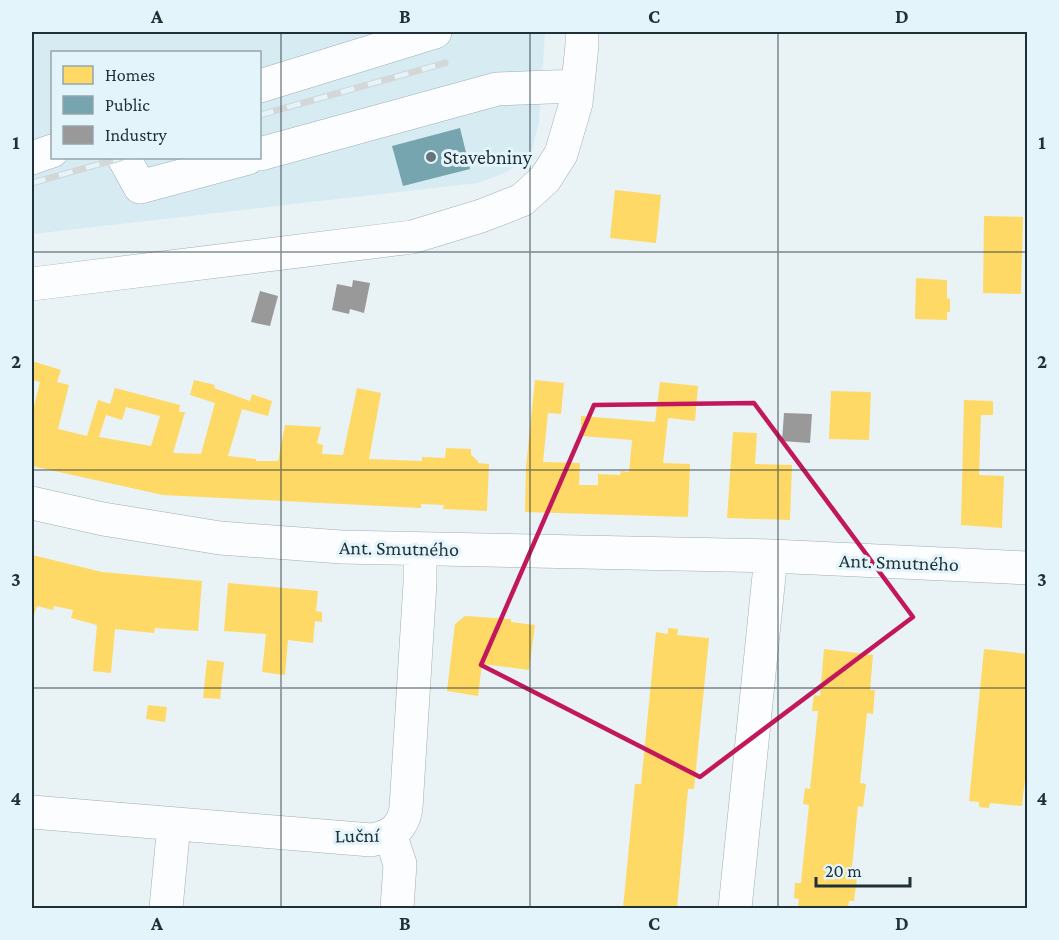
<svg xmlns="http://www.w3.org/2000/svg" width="1059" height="940" font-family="'Crimson Pro',serif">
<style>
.built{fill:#d7ebf3;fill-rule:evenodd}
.homes{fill:#ffd966;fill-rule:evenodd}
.public{fill:#76a5af}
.industry{fill:#999}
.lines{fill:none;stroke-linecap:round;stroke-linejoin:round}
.minor-casing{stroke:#a2aeb1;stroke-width:34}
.minor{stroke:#fcfdfe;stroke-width:33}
.rail-casing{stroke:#d4d7d8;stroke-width:7}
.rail{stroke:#e3f4fb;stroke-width:4.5;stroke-dasharray:14;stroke-linecap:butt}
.marked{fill:none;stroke:#c2185b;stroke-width:4.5;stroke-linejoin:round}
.grid{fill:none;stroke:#1f3036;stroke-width:1.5;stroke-opacity:0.55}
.poi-dot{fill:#667479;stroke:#e3f4fb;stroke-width:2}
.labels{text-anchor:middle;stroke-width:6;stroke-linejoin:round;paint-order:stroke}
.poi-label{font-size:20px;fill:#1f3036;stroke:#e3f4fb;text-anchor:start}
.street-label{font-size:20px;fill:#1f3036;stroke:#e3f4fb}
.neatline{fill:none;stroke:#1f3036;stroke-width:2}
.grid-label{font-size:20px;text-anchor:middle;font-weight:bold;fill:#1f3036}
</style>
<rect width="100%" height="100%" fill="#e9f2f5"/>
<!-- built -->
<path class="built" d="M 32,32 L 545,32 L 539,122 L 531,153 L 507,172 L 478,183 L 32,234 ZM 52,52 L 260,52 L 260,158 L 52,158 Z"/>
<!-- homes -->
<path class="homes" d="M 615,190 L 661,195 L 656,243 L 610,238 Z
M 984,216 L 1023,217 L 1021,294 L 983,293 Z
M 916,278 L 947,280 L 947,298 L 950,299 L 950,312 L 947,312 L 947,320 L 915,319 Z
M 32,361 L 61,370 L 57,382 L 69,385 L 58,429 L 87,436 L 98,400 L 110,404 L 115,388 L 180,405 L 179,412 L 185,412 L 173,453 L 201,454 L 215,403 L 190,395 L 194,380 L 215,385 L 214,388 L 250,401 L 252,394 L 272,401 L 268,416 L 242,409 L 228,456 L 256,459 L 256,461 L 278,461 L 285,425 L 321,427 L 317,443 L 323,445 L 322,454 L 343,455 L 357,388 L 381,393 L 369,459 L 422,461 L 422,457 L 445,458 L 446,448 L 471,449 L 471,455 L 478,461 L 478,463 L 489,464 L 487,511 L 443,509 L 444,505 L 421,504 L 421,508 L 163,495 L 32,466 L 32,414 L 40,382 L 32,380 ZM 126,407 L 160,416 L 151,446 L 99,437 L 106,415 L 122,420 Z
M 535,380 L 564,383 L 561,414 L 548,413 L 543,462 L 580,463 L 579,485 L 598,485 L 598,474 L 620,475 L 621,471 L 629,472 L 632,440 L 581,436 L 581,416 L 655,422 L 660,382 L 698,386 L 695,421 L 668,418 L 663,463 L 690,464 L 688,517 L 525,512 L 526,467 Z
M 831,391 L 871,392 L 869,440 L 829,439 Z
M 964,400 L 993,401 L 993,415 L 981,415 L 979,475 L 1004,476 L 1002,528 L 961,525 Z
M 733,432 L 757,433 L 755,464 L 792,465 L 790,520 L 727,518 Z
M 32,555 L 102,572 L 202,581 L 198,631 L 155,628 L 154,633 L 115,629 L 111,673 L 93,671 L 97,625 L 71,618 L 73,610 L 54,606 L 53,610 L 37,606 L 34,615 L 32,614 Z
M 228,583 L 318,591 L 316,611 L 322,612 L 322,622 L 315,621 L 313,643 L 288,640 L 285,675 L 262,672 L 266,634 L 224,631 Z
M 465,616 L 511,619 L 511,622 L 535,625 L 529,670 L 482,664 L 478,696 L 447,691 L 455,624 Z
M 668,628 L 678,629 L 677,635 L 709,638 L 694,789 L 688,789 L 677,908 L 623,908 L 635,784 L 641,784 L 656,632 L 668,634 Z
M 824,649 L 873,655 L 870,690 L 875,690 L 873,714 L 867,713 L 860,783 L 866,784 L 863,807 L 858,806 L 851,877 L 857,878 L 854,901 L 849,901 L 848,908 L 798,908 L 799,899 L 794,898 L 795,883 L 801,883 L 809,805 L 803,804 L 805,788 L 810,789 L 818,711 L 812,711 L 814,695 L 820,696 Z
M 984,649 L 1028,654 L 1028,752 L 1022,806 L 990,803 L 989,808 L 979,807 L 979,802 L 969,801 Z
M 207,660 L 224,662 L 220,699 L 203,698 Z
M 148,705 L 167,707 L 165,722 L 146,719 Z"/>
<!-- public -->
<path class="public" d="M 460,128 L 470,169 L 403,186 L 392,146 Z"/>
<!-- industry -->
<path class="industry" d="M 353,280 L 370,283 L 364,313 L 350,309 L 349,314 L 332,310 L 337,284 L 352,287 Z
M 260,291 L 278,296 L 270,326 L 251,322 Z
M 784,413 L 812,414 L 810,443 L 782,441 Z"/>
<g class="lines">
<!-- minor casing -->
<g class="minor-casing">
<path id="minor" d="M 260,86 L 435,32
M 260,154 L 497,89 L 578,86
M 32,158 L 52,151
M 124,158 L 140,187 L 248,158
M 32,284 L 412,237 L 481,216 L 522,200 L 545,179 L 561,154 L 576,103 L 582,45 L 582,32
M 32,503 L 103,519 L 220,538 L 341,547 L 771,556 L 1028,568
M 32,812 L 371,840 C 391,837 403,828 406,808 L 420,583 L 420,549
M 390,834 L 400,864 L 397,908
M 166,908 L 174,824
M 735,908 L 771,556"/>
</g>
<!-- minor -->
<use href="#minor" class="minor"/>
<!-- rail casing -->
<g class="rail-casing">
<path id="rail" d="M 260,115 L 445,63
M 32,183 L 121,158"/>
</g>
<!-- rail -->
<use href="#rail" class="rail"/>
</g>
<!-- marked area -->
<path class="marked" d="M 754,403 L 913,617 L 700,777 L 481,665 L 594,405 Z"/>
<!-- grid -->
<path class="grid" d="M 281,32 L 281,908M 530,32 L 530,908M 778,32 L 778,908M 32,252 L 1028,252M 32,470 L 1028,470M 32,688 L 1028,688"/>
<!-- markers -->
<circle class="poi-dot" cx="431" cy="157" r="6"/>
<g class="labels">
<!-- poi labels -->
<g class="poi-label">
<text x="443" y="164">Stavebniny</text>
</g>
<!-- street labels -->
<g class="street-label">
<text transform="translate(399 548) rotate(1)" y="7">Ant. Smutného</text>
<text transform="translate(899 562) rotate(2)" y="7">Ant. Smutného</text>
<text transform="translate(357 835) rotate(-1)" y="7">Luční</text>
</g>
</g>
<!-- border -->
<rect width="1059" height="940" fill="none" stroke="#e3f4fb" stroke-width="66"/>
<!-- legend -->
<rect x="51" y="51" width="210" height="108" fill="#e3f4fb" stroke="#95a6ac" stroke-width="1.5"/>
<rect x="63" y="66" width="30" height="18" fill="#ffd966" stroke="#95a6ac" stroke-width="1.5"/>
<text x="105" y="81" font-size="18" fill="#1f3036">Homes</text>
<rect x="63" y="96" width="30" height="18" fill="#76a5af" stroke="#95a6ac" stroke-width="1.5"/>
<text x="105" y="111" font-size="18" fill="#1f3036">Public</text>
<rect x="63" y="126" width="30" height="18" fill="#999999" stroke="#95a6ac" stroke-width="1.5"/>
<text x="105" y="141" font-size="18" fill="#1f3036">Industry</text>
<!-- scale -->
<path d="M816 877v9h94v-9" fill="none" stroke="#1f3036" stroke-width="3"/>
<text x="825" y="877" font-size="18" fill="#1f3036" stroke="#e3f4fb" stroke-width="4.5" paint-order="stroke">20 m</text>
<rect x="33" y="33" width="993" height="874" class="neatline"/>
<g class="grid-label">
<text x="157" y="23">A</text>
<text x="405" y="23">B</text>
<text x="654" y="23">C</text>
<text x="902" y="23">D</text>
<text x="16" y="149">1</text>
<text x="1042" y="149">1</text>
<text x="16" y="368">2</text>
<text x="1042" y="368">2</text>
<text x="16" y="586">3</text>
<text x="1042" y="586">3</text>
<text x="16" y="805">4</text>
<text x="1042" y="805">4</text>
<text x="157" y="930">A</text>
<text x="405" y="930">B</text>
<text x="654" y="930">C</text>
<text x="902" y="930">D</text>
</g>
</svg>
